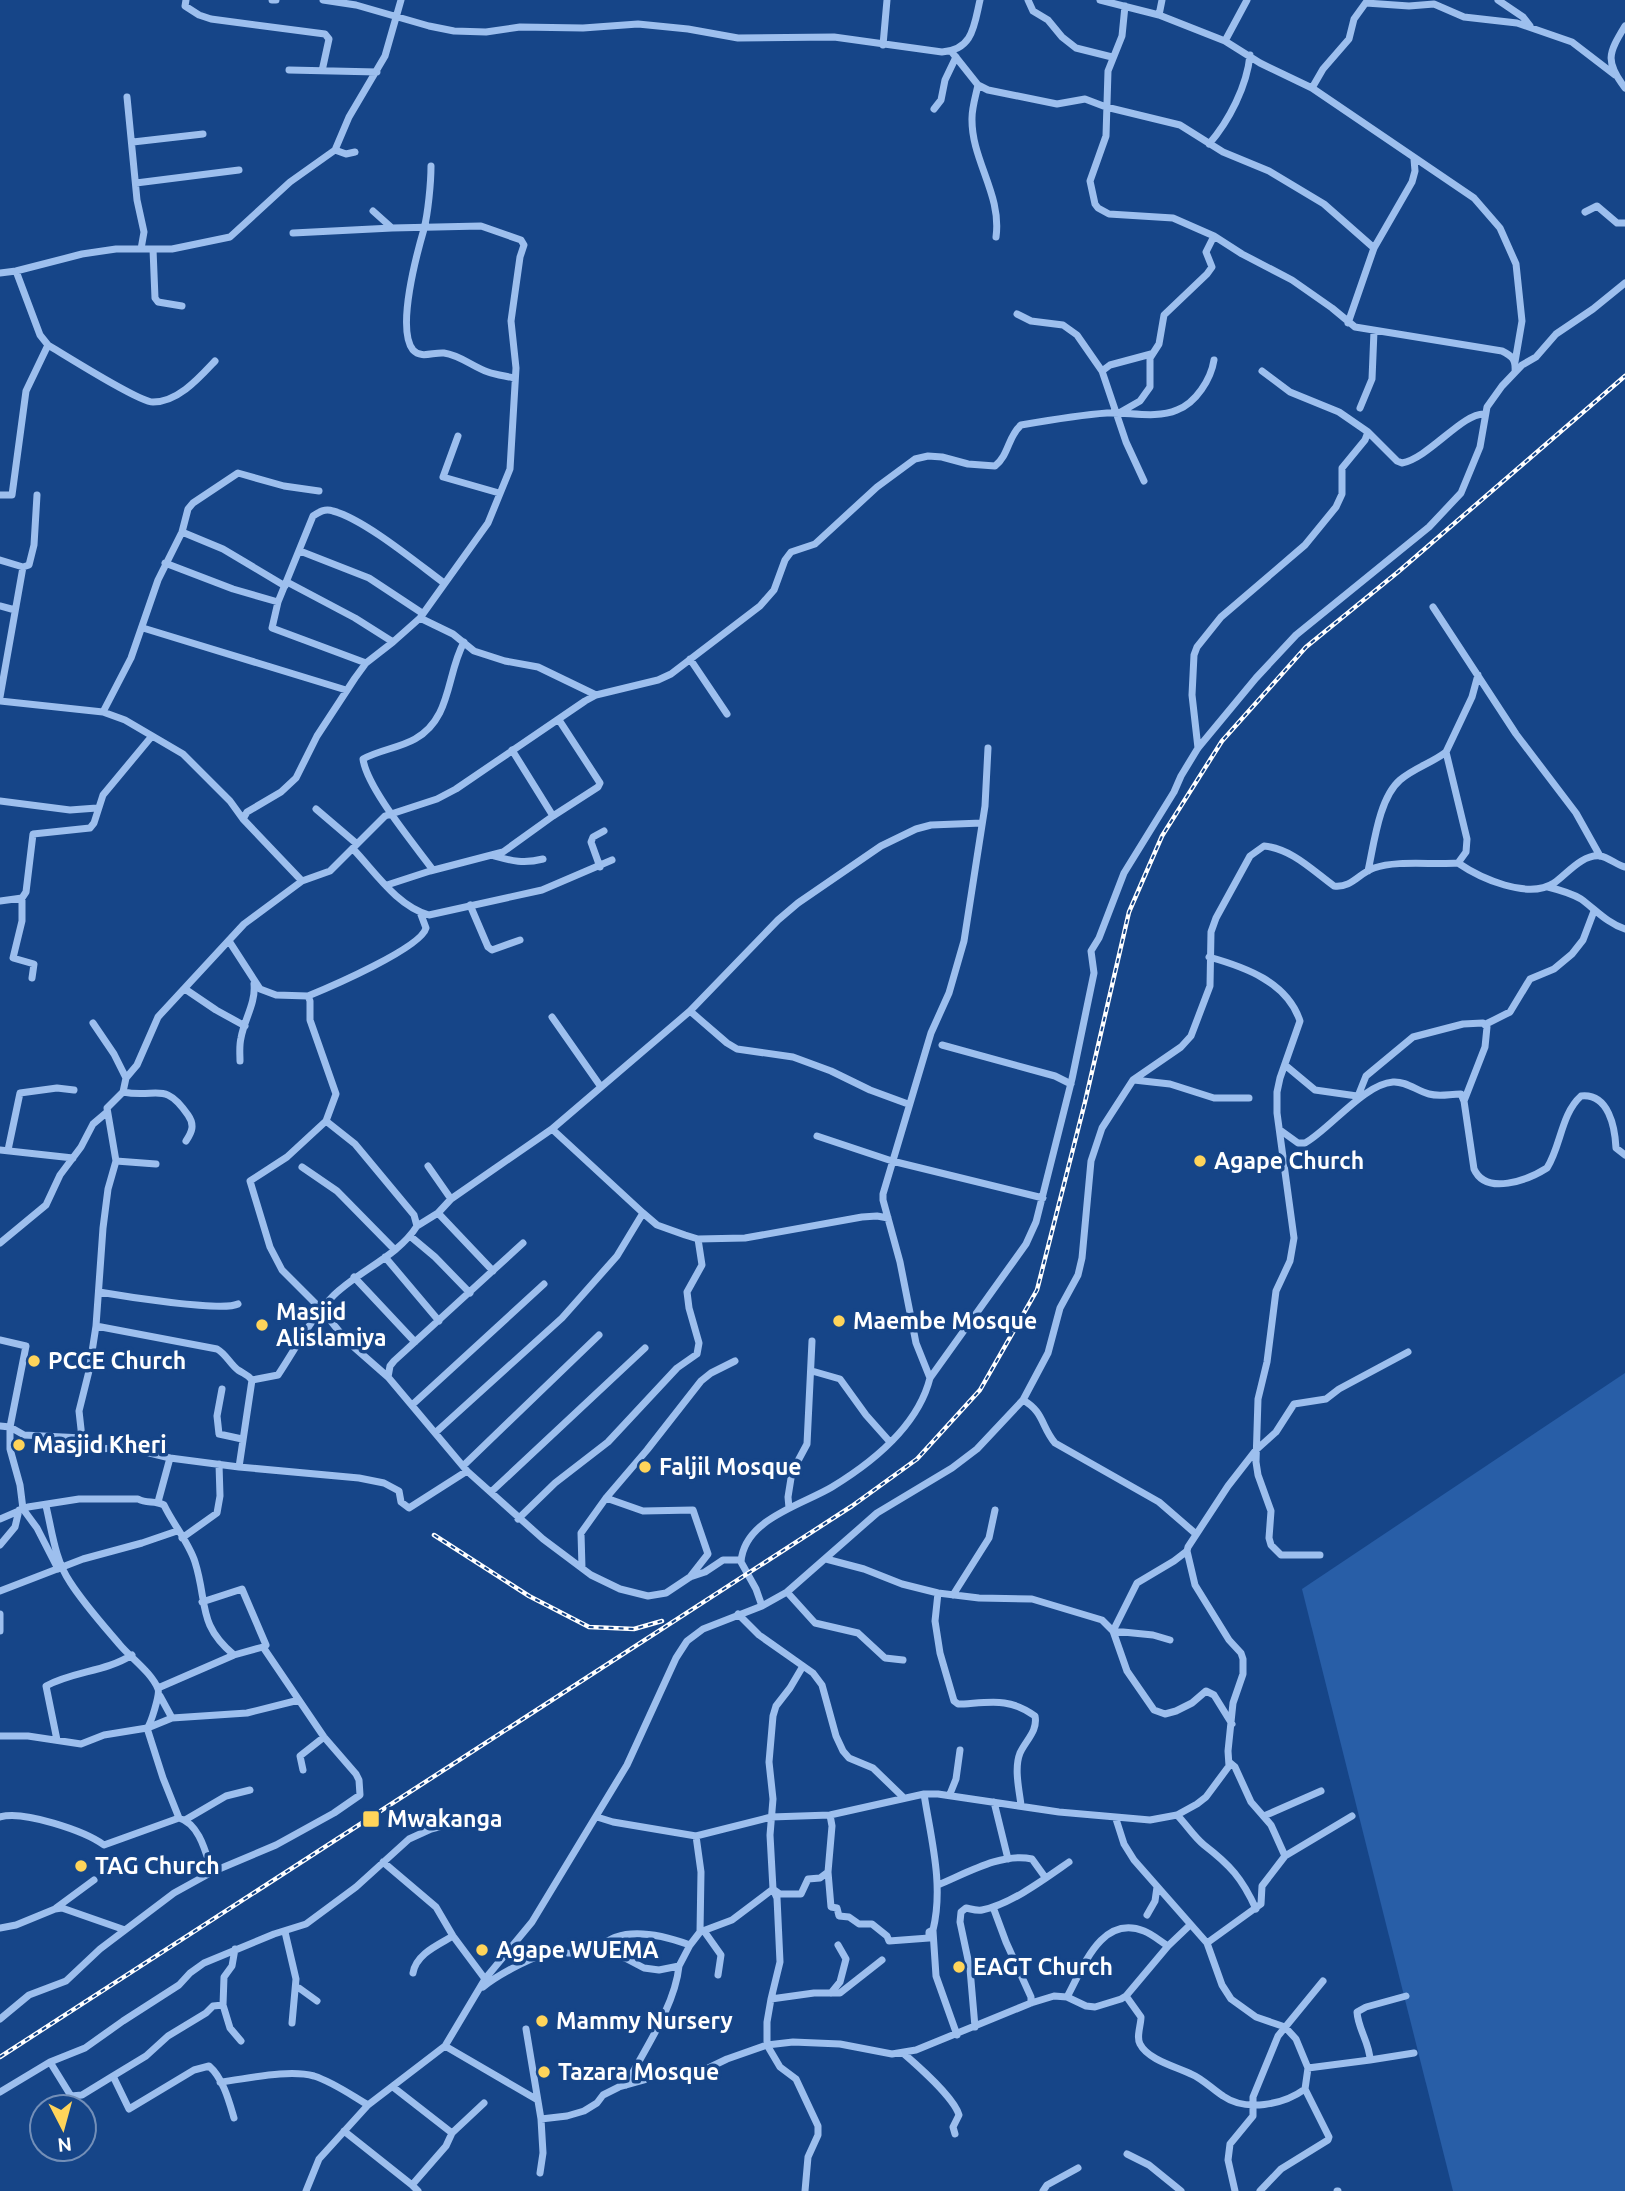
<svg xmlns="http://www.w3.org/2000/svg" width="1625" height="2191" font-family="Ubuntu,sans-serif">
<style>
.green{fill:#285ea7}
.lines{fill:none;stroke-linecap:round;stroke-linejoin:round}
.minor{stroke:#9dbfee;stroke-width:7}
.rail-casing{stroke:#fff;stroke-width:4.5}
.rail{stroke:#164588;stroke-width:2;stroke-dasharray:5;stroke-linecap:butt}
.poi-dot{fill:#ffd45a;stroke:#164588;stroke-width:2.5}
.labels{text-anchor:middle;stroke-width:7;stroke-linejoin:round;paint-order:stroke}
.poi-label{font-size:23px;font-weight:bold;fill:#fff;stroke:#164588;text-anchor:start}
</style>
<rect width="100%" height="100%" fill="#164588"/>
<!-- green -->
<path class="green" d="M 1625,1373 L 1625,2191 L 1453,2191 L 1302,1589 Z"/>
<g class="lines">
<!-- minor -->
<path class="minor" d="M 186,0 L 185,6 L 199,15 L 211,19 L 325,34 L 329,39 L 322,71
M 272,0 L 276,0
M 323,0 L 356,5 L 429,26 L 454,31 L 486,32 L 520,27 L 583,28 L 638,24 L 688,29 L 738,38 L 834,37 L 942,52 C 973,50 974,26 980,0
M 1028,0 L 1033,11 L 1048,20 L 1062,37 L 1076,48 L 1112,57
M 1100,0 L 1159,15 L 1225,41 L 1260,63 L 1312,88 L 1474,198 L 1500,228 L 1516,264 L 1522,321 L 1515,362
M 1498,0 L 1523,17 L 1530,26
M 1366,3 L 1409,6 L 1434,4 L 1464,17 L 1517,23 L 1572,42 L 1615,75
M 1125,6 L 1122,36 L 1108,71 L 1106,136 L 1090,181 L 1095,204 L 1098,208 L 1109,214 L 1173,218 L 1214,236 L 1242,254 L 1292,280 L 1332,308 L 1355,327 L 1502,351 C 1512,356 1516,359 1515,372
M 1159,15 L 1162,0
M 1625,26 C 1608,54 1605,61 1625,88
M 1225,41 L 1247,0
M 883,45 L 887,0
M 951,51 L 978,85 L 988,90 L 1057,104 L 1085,99 L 1106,107 L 1180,125 L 1223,152 L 1269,171 L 1324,204 L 1374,248
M 289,70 L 377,72
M 978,85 C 976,95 972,107 972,118 C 971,160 1002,194 996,237
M 1312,88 L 1323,69 L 1349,39 L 1354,19 L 1367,1
M 127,97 L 137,200 L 144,232 L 141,249
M 934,109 L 941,100 L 945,80 L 956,57
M 133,142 L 203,134
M 1209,144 C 1229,121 1247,86 1250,55
M 335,150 L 346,154 L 355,152
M 431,166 C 431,183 428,213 424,229 C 417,253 396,329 413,350 C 421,359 433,352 444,353 C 460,355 473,367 488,372 C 496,375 506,376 514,378
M 136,183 L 239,170
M 1585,212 L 1597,206 L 1617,223 L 1625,223
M 293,233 L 392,228
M 153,249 L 155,298 L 158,302 L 182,306
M 16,271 L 40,335 L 48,345 C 65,355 139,402 153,402 C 178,402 199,378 215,361
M 0,273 L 16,271 L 82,254 L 116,249 L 172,249 L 230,237 L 290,182 L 335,150 L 349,117 L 385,56 L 401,0
M 1017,314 L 1031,321 L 1063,325 L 1077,335 L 1102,371 L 1126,442 L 1144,481
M 1348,323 L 1374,248 L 1412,182 L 1415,171 L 1414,159
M 1102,371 L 1110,365 L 1151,354
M 1360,408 L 1372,379 L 1374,331
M 1119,413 L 1140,401 L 1150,387 L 1150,358 L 1159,344 L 1164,315 L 1207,274 L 1212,267 L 1206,252 L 1214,236
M 1368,432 L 1397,461 L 1402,463 C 1429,458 1463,412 1485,414
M 458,436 L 443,477 L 499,493
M 0,495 L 12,495 L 26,391 L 48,345
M 182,532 L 223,549 L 285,586
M 300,551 L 369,578 L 422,613
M 0,560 L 23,567 L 29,565 L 34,545 L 37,495
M 165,563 L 233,589 L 278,602
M 287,582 L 355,618 L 393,642
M 0,606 L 15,610
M 1433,607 L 1516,734 L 1576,813 L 1600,856
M 420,618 L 453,634 L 474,651 L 505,661 L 538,667 L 596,695
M 143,628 L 346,690
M 690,659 L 727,714
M 366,663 L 272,628 L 278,602 L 313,516 C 319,512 325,508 333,511 C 364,519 417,563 444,583
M 0,697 L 23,567
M 0,701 L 103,712 L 125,720 L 183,754 L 230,801 L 243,819 L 302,881 L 330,871 L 385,816 L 437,799 L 456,789 L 585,701 L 596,695 L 658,680 L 671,674 L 760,606 L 774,590 L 785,560 L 791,552 L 815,544 L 877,487 L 915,459 L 928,456 L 942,457 L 968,464 L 995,466 C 1009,455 1008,436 1021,425 C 1050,420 1079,415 1107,413 C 1130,412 1156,419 1177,410 C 1196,403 1211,379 1214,360
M 103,712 L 131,658 L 158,580 L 182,532 L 188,509 L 193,503 L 238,473 L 284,486 L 319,491
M 1198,748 L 1192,695 L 1194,655 L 1197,647 L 1221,617 L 1305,545 L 1336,507 L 1342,494 L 1342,468 L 1365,440 L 1368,432 L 1339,412 L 1290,392 L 1262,371
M 512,750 L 553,816
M 0,801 L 70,810 L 97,808
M 316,809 L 357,844
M 243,819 L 247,812 L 281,792 L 296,778 L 317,736 L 355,678 L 366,663 L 393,642 L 420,618 L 488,523 L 510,469 L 516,368 L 511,321 L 520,257 L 524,245 L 521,240 L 481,226 L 392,228 L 373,211
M 354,850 C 375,872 397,906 429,915 L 542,890 L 612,860
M 494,856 C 512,861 524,864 543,859
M 1458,863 C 1480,878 1528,900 1554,883 C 1567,874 1582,854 1600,856 C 1608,857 1617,865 1625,867
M 600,867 L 591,842 L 593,837 L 604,831
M 433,870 C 414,844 367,788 363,759 C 379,750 399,748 415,739 C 452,718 446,675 464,642
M 1368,871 C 1374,844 1379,798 1400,780 C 1414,768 1432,763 1446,752
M 387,885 L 430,871 L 503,852 L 553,816 L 598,787 L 600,783 L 559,720
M 1548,887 C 1560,890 1571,893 1581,899 C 1596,910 1607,923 1625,929
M 22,898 L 22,921 L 13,958 L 34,964 L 32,978
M 0,901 L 22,898 L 26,892 L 33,834 L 90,828 L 94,823 L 103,795 L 152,736
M 470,905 L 488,947 L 492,950 L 520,940
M 229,941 L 260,989 L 276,995 L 308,996 L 310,1001 L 310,1020 L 336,1094 L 326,1121 L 355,1144 L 414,1215 L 417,1226 C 398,1256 360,1270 334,1295 C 311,1318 296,1348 278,1375 L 252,1380 L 239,1467
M 1209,957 C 1245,967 1287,982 1300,1021 L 1280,1078 L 1277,1092 L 1277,1113 L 1294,1238 L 1290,1261 L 1276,1291 L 1267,1362 L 1258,1399 L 1256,1462 L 1258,1475 L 1271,1511 L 1269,1538 L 1271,1545 L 1281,1555 L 1320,1555
M 185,989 L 216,1010 L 245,1026
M 308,996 C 330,987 421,948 426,928 L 420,912
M 690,1011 L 727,1043 L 737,1049 L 793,1057 L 831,1071 L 870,1090 L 908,1104
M 552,1017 L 601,1087
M 93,1023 L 114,1054 L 126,1078
M 1486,1024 L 1510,1012 L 1530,979 L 1554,969 L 1572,954 L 1583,940 L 1594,911
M 942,1045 L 1055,1076 L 1071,1084
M 240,1061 C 240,1054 239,1046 241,1038 C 244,1020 256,1003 254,984
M 1285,1065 L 1315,1090 L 1357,1096
M 1134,1080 L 1170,1084 L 1214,1098 L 1249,1098
M 123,1092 C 157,1099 164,1080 188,1115 C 195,1125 192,1132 186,1141
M 1356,1101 L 1366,1076 L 1413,1037 L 1463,1024 L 1483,1023 L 1487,1027 L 1485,1047 L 1464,1101
M 326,1121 L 287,1157 L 250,1181 L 270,1247 L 282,1270 L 321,1309 L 347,1341 L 388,1377 L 467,1471 L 543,1539 L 591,1575 L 620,1589 L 648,1596 L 666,1593 L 690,1577 L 705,1572 L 723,1560 L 741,1560
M 1280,1130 L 1298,1143 L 1305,1143 C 1330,1129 1364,1084 1393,1082 C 1406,1081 1417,1091 1429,1094 C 1440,1097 1449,1094 1461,1094 L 1464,1101 L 1474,1169 C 1486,1196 1528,1180 1547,1168 C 1561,1146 1561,1114 1581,1096 C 1609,1093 1615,1128 1616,1148 L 1625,1155
M 817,1136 L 892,1161 L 1043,1198
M 0,1150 L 73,1158
M 8,1150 L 20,1093 L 57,1088 L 74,1090
M 116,1161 L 156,1164
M 428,1166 L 451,1199
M 302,1167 L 337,1191 L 394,1249
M 438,1213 L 493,1271
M 888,1218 L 877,1216 L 862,1217 L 745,1238 L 698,1239 L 685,1235 L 657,1225 L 643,1213 L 552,1129 L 690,1011 L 778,920 L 798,903 L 881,846 L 916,829 L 931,825 L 982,823
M 417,1226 L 438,1213 L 451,1199 L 552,1129
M 410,1236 L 435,1257 L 470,1293
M 0,1243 L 46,1205 L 60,1175 L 81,1147 L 93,1124 L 106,1113
M 385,1257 L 439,1321
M 354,1277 L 415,1342
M 99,1292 C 122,1296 222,1312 238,1304
M 96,1326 L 217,1349 C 226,1354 230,1364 238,1370 C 244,1374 247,1374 252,1380
M 0,1340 L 26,1346 L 10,1427 L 10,1449 L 20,1485 L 23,1509 L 37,1528 L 58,1569
M 812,1371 L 840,1379 L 866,1415 L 890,1442
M 388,1377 L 390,1366 L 394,1361 L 523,1243
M 930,1378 L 916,1343 L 900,1262 L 883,1200 L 883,1194 L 931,1033 L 949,993 L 964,941 L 985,806 L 988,748
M 222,1389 L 217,1416 L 219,1434 L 242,1439
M 1023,1400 C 1044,1412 1041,1426 1055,1443 L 1159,1502 L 1196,1534
M 412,1405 L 544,1284
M 0,1426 L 10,1427 L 24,1435 L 82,1438 L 88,1446 L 101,1449 L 125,1447 L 170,1458 L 239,1467 L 359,1478 L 384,1483 L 399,1491 L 401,1502 L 409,1508 L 467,1471
M 435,1433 L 562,1318 L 617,1256 L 643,1213
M 82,1438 L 79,1411 L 89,1371 L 96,1326 L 103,1228 L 108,1189 L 116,1161 L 107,1108 L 123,1092 L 126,1078 L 137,1065 L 158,1017 L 244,924 L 302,881
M 463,1466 L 599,1335
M 491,1492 L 645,1348
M 606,1498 L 643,1511 L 693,1510 L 708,1554 L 690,1577
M 158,1502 L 170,1458
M 789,1508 L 788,1497 L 792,1472 L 807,1444 L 812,1341
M 0,1519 L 28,1507 L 79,1499 L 138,1499 C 147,1504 154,1500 164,1505 C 173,1524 189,1543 195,1562 C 208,1603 197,1624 234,1655 L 263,1647 L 324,1737 L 356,1774 L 359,1780 L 360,1795 L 334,1813 L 276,1845 L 212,1872 L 174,1893 L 100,1949 L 66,1981 L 29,1995 L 0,2019
M 518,1519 L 555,1483 L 608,1442 L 677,1368 L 697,1354 L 699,1343 L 689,1308 L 687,1292 L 702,1265 L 698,1239
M 182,1538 L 217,1513 L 220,1496 L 219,1464
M 0,1545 L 15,1527 L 19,1510
M 1187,1551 L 1174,1561 L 1137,1583 L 1113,1631 L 1127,1671 L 1154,1710 L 1165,1714 L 1176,1711 L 1192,1703 L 1206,1691 L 1214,1695 L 1232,1724
M 826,1559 L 864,1569 L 902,1584 L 938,1593 L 979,1598 L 1032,1599 L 1102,1620 L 1113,1631 L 1153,1635 L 1170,1640
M 582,1568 L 581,1533 L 606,1498 L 647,1450 L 701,1381 L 711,1373 L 735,1361
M 0,1591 L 83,1559 L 142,1543 L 177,1531
M 787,1592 L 815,1623 L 858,1633 L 885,1658 L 903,1660
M 938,1593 L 935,1621 L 940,1653 L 954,1701 L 958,1704 L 964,1704 C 992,1702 1010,1698 1035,1716 C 1038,1731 1026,1740 1020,1753 C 1014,1768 1019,1789 1021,1805
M 953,1595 L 989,1538 L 995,1510
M 202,1602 L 242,1589 L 266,1645
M 762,1606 L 756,1589 L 741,1562 C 744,1519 802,1505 832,1487 C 873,1462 918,1426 930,1378 L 1026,1244 L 1036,1222 L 1072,1079 L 1094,973 L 1091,951 L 1099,938 L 1124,873 L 1174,792 L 1181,776 L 1198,748 L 1256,678 L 1296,635 L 1429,527 L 1461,493 L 1480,447 L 1487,407 L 1502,386 L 1522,365 L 1536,357 L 1556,334 L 1593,309 L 1625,283
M 0,1614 L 0,1631
M 738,1614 L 759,1635 L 813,1673 L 822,1685 L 836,1736 L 843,1751 L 849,1758 L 873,1768 L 904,1798
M 803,1666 L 790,1688 L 776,1706 L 773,1716 L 769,1762 L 773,1799 L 770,1835 L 773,1889 L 780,1894 L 801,1894 L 808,1879 L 820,1878 L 828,1872 L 832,1826 L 830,1815
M 158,1688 L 234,1655
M 160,1696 L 172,1718
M 150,1727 L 172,1718 L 247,1713 L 299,1700
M 147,1728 L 163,1778 L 179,1818
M 0,1736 L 28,1736 L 81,1744 L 104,1735 L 147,1728 C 151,1724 160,1694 158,1689 C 152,1673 131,1658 120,1645 C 103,1625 84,1604 70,1582 C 55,1560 52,1531 46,1506
M 57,1740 L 46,1686 C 74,1671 105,1672 132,1655
M 1229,1762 L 1235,1767 L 1251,1802 L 1271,1825 L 1285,1856
M 303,1770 L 300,1756 L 324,1737
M 950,1794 L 956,1779 L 960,1750
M 994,1802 L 1008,1859
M 1177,1815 C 1186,1824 1194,1837 1204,1845 C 1230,1865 1242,1878 1256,1909
M 1264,1816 L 1321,1791
M 0,1817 C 23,1810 85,1831 104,1845 L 179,1818 C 200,1824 206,1854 212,1872
M 597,1817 L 613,1822 L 696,1836 L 771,1817 L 830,1815 L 924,1794 L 938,1794 L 1059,1812 L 1150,1820 L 1177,1815 L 1197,1804 L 1206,1797 L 1229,1766 L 1228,1751 L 1233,1703 L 1243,1674 L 1243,1659 L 1241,1653 L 1229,1640 L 1195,1585 L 1187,1551 L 1188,1547 L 1228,1486 L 1256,1450 L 1276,1432 L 1294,1404 L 1326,1399 L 1339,1389 L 1408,1352
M 1116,1819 L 1124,1844 L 1134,1860 L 1207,1943
M 185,1820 L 226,1796 L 250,1790
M 383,1862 L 436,1907 L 453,1936 L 485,1979
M 828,1872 L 831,1907 L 837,1908 L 839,1916 L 849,1917 L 859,1924 L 872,1924 L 887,1936 L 889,1941 L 929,1938 L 929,1932 L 933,1930 C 944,1885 931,1839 924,1794
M 938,1885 C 965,1874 1002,1852 1032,1859 L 1045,1877
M 993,1907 L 1006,1942 L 1031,1997 L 1031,2003
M 56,1908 L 94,1880
M 1147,1915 L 1155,1901 L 1157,1887
M 0,1928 L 16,1925 L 55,1909 L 62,1908 L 125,1930
M 704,1931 L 721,1955 L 718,1975
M 933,1931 L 936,1976 L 957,2035
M 285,1932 L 296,1979 L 292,2023
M 700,1932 L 732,1920 L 773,1889 L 777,1898 L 780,1962 L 771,1999
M 690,1945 L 700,1932 L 701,1872 L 696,1836
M 413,1973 C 416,1954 438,1945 453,1936
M 483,1987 C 498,1975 526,1960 545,1954 C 557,1951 569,1955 582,1952 C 595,1949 604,1942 616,1937 C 639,1929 668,1937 690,1945 L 679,1966 L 659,1970 L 644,1968 L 625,1958 L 592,1950
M 296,1988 L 299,1988 L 317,2001
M 831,1993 L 840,1982 L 846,1959 L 838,1945
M 1126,1996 L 1141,2017 C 1141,2025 1136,2037 1140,2044 C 1148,2060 1177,2067 1191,2074 C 1203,2079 1212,2089 1223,2096 C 1246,2112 1283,2105 1305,2089
M 1067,1997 C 1083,1968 1101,1914 1144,1931 C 1152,1934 1160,1941 1168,1946
M 223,2005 L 230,2028 L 241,2041
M 975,2027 L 970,1969 L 960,1922 L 961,1912 L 966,1908 C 971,1909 977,1911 982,1910 C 1010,1905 1046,1878 1069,1862
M 526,2029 L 541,2119 L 543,2153 L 540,2173
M 445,2046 L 536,2099
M 903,2053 C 917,2065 954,2098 959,2115 L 953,2127 L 955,2134
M 1370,2060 L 1414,2053
M 50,2062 L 71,2096 L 82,2095 L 113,2076 L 129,2109 L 194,2070 L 209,2066 C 223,2078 229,2101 234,2118
M 1308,2068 L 1370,2060 C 1370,2044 1358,2029 1357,2012 L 1366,2007 L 1406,1996
M 113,2076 L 146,2056 L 168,2036 L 206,2013 L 213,2006 L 223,2005 L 224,1977 L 232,1966 L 235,1949
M 220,2082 C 247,2079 288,2069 314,2076 C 333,2082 351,2095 368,2105
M 626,2085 C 644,2050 675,2006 679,1966
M 393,2087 L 452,2133
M 0,2092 L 50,2062 L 85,2048 L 123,2021 L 179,1985 L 190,1973 L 204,1963 L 274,1934 L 306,1924 L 356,1887 L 409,1839 L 431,1829 L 457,1822 L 461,1818
M 541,2119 L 567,2116 L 584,2111 L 597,2103 L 603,2095 L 619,2087 L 662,2075 L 702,2071 L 727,2059 L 767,2045 L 793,2042 L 840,2044 L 892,2054 L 916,2050 L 1031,2003 L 1054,1996 L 1067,1997 L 1086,2006 L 1095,2007 L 1121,1999 L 1126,1996 L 1168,1946 L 1190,1925
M 344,2131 L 412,2185
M 1127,2154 L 1149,2165 L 1181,2191
M 306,2191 L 319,2159 L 368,2105 L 445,2046 L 485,1979 L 532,1922 L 627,1765 L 676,1658 L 687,1641 L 703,1629 L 762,1606 L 787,1592 L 877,1513 L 952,1468 L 977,1449 L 1023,1400 L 1048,1353 L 1060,1308 L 1078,1275 L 1082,1258 L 1091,1161 L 1102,1128 L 1133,1080 L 1181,1047 L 1191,1036 L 1210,986 L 1211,932 L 1216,918 L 1250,856 L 1264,846 C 1292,849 1312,870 1334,886 C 1352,888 1359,873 1374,868 C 1397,860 1432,865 1458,863 L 1466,852 L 1467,839 L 1446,752 L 1472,697 L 1478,675
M 418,2191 L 412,2185 L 446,2146 L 452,2133 L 484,2103
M 805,2191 L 808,2157 L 818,2135 L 818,2126 L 796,2079 L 780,2067 L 767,2045 L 767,2022 L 771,1999 L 814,1993 L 840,1993 L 882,1960
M 1043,2191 L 1047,2185 L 1078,2168
M 1235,2191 L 1228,2160 L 1230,2144 L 1253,2116 L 1253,2097 L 1278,2036 L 1323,1981
M 1260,2191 L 1281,2169 L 1328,2140 L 1329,2137 L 1305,2089 L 1308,2068 L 1296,2039 L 1285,2027 L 1256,2017 L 1231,1999 L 1222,1985 L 1207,1943 L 1261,1904 L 1262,1886 L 1285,1856 L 1352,1816
M 1337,2191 L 1338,2191"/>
<!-- rail casing -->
<g class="rail-casing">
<path id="rail" d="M 434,1535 L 529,1596 L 589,1627 L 634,1629 L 662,1621
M 0,2057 L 852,1506 L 917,1459 L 980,1390 L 1037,1290 L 1085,1102 L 1129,912 L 1162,836 L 1222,741 L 1306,647 L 1398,572 L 1625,376"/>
</g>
<!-- rail -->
<use href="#rail" class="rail"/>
</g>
<!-- markers -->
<g class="poi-dot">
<circle cx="1200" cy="1161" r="7"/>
<circle cx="839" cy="1321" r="7"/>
<circle cx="262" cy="1325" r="7"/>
<circle cx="34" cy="1361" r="7"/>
<circle cx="19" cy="1445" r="7"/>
<circle cx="645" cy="1467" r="7"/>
<rect x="362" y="1810" width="18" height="18" rx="3.5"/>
<circle cx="81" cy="1866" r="7"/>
<circle cx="482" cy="1950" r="7"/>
<circle cx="959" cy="1967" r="7"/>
<circle cx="542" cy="2021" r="7"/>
<circle cx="544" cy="2072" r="7"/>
</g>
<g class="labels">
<!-- poi labels -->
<g class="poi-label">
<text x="1214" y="1169">Agape Church</text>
<text x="276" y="1320">Masjid<tspan x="276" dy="26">Alislamiya</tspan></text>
<text x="853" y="1329">Maembe Mosque</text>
<text x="48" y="1369">PCCE Church</text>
<text x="33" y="1453">Masjid Kheri</text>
<text x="659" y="1475">Faljil Mosque</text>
<text x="387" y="1827">Mwakanga</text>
<text x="95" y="1874">TAG Church</text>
<text x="496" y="1958">Agape WUEMA</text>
<text x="973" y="1975">EAGT Church</text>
<text x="556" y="2029">Mammy Nursery</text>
<text x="558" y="2080">Tazara Mosque</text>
</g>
</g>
<!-- north arrow -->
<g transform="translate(63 2128) rotate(174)"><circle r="33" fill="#164588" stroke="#738fb8" stroke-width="2"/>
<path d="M0-5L12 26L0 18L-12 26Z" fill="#ffd45a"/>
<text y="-10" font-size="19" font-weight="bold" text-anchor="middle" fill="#ffffff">N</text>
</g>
</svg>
